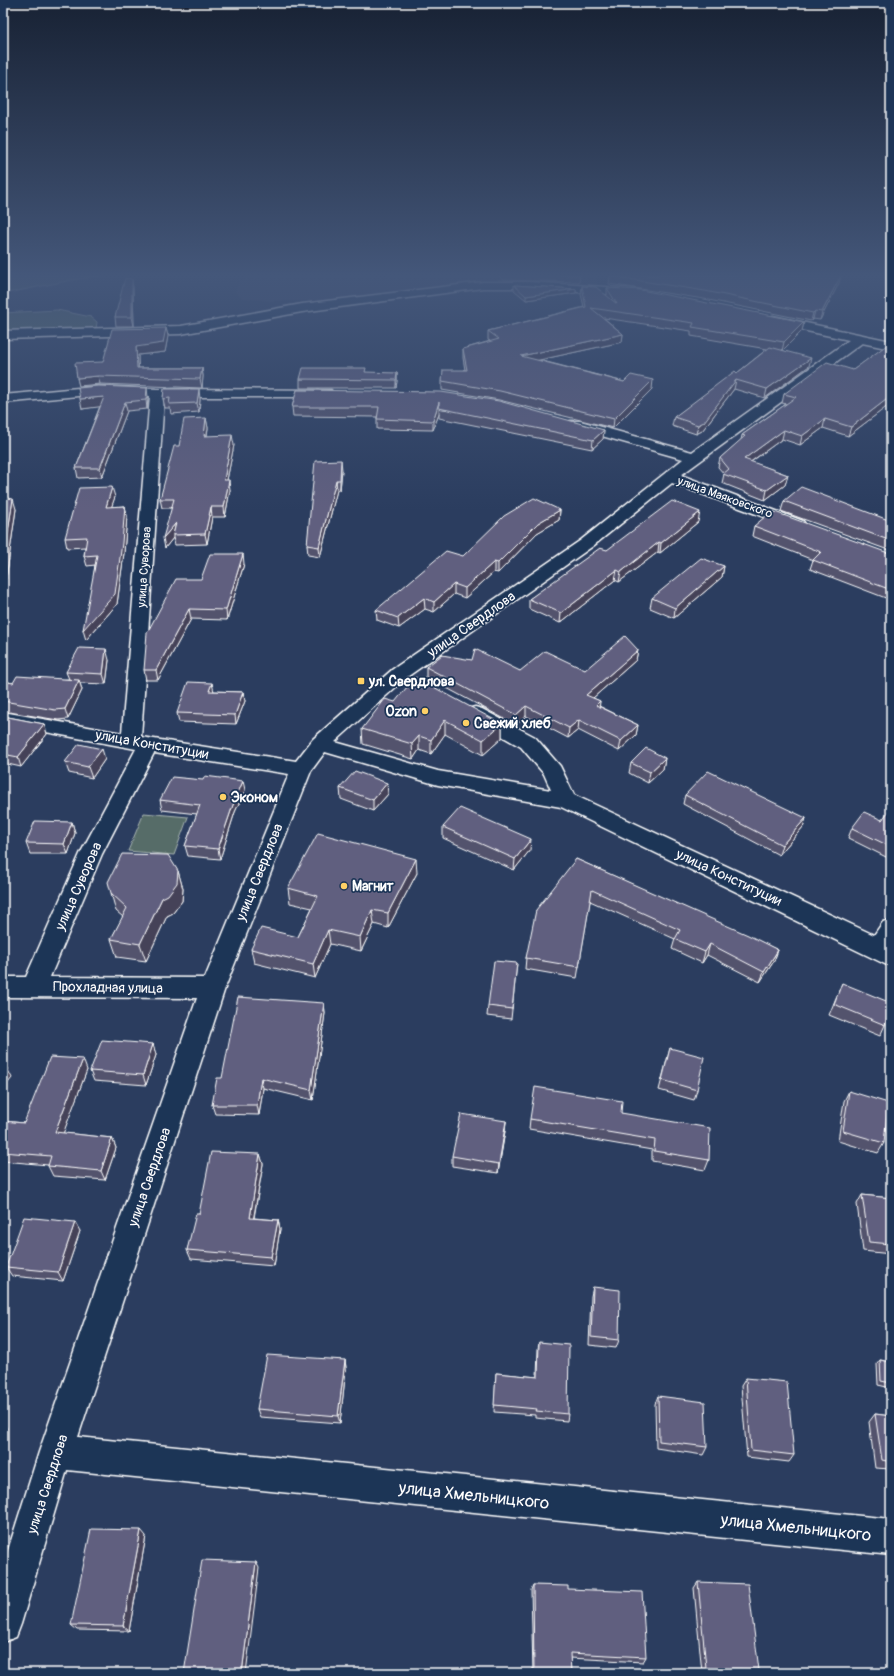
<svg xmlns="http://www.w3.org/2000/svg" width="894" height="1676" font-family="Pangolin,sans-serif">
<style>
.built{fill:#3b4769}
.green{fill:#566c67;stroke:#aab6b3}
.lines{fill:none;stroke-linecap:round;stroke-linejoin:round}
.minor-casing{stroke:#fff;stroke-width:3}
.minor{fill:#1d3557;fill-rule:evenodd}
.wall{fill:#53526d;stroke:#fff}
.shaded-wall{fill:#444259;stroke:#fff}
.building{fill:#615f7f;stroke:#fff}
.poi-dot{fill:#ffd166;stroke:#1d3557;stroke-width:1.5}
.labels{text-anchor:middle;stroke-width:3.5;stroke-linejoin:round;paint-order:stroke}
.far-street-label{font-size:12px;fill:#fff;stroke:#1d3557}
.street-label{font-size:14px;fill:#fff;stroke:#1d3557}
.poi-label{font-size:14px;font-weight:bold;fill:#fff;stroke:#1d3557;text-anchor:start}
.near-street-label{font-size:17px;fill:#fff;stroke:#1d3557}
</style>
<rect width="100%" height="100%" fill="#2b3d5f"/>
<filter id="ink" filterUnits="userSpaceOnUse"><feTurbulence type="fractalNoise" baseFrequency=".025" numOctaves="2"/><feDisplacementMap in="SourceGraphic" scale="8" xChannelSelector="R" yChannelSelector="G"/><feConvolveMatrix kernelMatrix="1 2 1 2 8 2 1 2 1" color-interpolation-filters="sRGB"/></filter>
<g filter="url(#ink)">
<!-- built -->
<path class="built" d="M 246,275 L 596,275 L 598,284 L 492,282 L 320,301 L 271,301 L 242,298 L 235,292 L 238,284 Z"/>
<!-- green -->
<path class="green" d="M 3,275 L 105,275 L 72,280 L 3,294 Z
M 57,310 L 91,317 L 97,322 L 96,329 L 3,331 L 3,313 Z
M 144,813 L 188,817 L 174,855 L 128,851 Z"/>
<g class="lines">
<!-- minor casing -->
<g class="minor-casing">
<path id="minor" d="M 483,282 L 529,282 L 637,289 L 643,293 L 637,297 L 529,288 L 483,288 L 302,312 L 181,334 L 3,339 L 3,331 L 181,326 L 302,304 Z
M 773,316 L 891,341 L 891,349 L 862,343 L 681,475 L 803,521 L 805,524 L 803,527 L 797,529 L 791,527 L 672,483 L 593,546 L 407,677 L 335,742 L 438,771 L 551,790 L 544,774 L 521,747 L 468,717 L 465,713 L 468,709 L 475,707 L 482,709 L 535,737 L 560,766 L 574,795 L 874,935 L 883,922 L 891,919 L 891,967 L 561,807 L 438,785 L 325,752 L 311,771 L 225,988 L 78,1437 L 891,1519 L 891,1555 L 67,1470 L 21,1624 L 16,1637 L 3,1642 L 3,1566 L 39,1452 L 197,998 L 3,997 L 3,977 L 26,977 L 80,854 L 136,749 L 3,724 L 3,712 L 122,733 L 150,396 L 100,394 L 3,403 L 3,395 L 100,386 L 157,389 L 331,390 L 333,393 L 331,396 L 326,397 L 164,397 L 141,737 L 296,761 L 313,739 L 393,669 L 581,540 L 683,459 L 570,427 L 568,424 L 570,421 L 580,421 L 692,452 L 849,340 L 769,323 L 767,320 L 769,317 ZM 154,753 L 289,774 L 205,978 L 50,977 L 102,854 Z"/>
</g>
<!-- minor -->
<use href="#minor" class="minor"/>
</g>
<!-- wall -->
<path class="wall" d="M 497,275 L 580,275 L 579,282 L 504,280 Z
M 841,275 L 839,283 L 820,320 L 813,319 L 811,321 L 704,299 L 609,284 L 610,276 Z
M 132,279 L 133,288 L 134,326 L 116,326 L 115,317 Z
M 514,285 L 576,289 L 576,293 L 526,300 L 514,290 Z
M 582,286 L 607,295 L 607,288 L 804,322 L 802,331 L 783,350 L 809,366 L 765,398 L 734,389 L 702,431 L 696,434 L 672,426 L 674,417 L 737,373 L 767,349 L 691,336 L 691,331 L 604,318 L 623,334 L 622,342 L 539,360 L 652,389 L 613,428 L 499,400 L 442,390 L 442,381 L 465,370 L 463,358 L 463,349 L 490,341 L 488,340 L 488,331 L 584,307 L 581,294 Z
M 166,328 L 168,336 L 165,352 L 138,355 L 138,368 L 202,368 L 203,376 L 202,388 L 100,384 L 79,386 L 77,378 L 103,362 Z
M 891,342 L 891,406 L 889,405 L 848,436 L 823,428 L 800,445 L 782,439 L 751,462 L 788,475 L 785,485 L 765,500 L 722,483 L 724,474 L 718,467 L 720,458 L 741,440 L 742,435 L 786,404 L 782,403 L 784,394 L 853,370 Z
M 397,373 L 397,381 L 396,388 L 300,388 L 300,379 Z
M 164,389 L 200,399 L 199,412 L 171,414 L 170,408 L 165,408 L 163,399 Z
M 297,390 L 604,430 L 603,439 L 592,449 L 439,418 L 439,414 L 433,430 L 377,429 L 377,417 L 293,416 L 292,407 Z
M 148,397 L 147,409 L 127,411 L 102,477 L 78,478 L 76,468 L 100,406 L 82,409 Z
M 206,418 L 208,428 L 207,436 L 234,445 L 227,480 L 230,490 L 225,517 L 212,517 L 207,544 L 175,545 L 173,538 L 165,548 L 172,508 L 162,508 L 160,499 L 179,446 Z
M 342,470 L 340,490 L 337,490 L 320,557 L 308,555 L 307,545 Z
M 3,497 L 16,509 L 6,579 L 3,579 Z
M 115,497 L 111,507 L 125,506 L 127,516 L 124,553 L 117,604 L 86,640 L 95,565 L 87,566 L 84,556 L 85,547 L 67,548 L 65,538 Z
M 784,501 L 891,521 L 891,551 L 781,511 Z
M 560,510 L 559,520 L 537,533 L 498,573 L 494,572 L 465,598 L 454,594 L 434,612 L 425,609 L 399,628 L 377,620 L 376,610 L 463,556 Z
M 698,522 L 660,553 L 658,552 L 619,582 L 615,580 L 560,623 L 529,609 L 529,599 L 607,550 Z
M 754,526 L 891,554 L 891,600 L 810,569 L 813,560 L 752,536 Z
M 244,564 L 227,620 L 191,619 L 158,680 L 146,680 L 144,670 L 201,579 Z
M 724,566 L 722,577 L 674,618 L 650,608 L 652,598 Z
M 638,650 L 636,660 L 593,698 L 600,701 L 599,706 L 638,725 L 636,735 L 619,751 L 578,730 L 568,738 L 526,716 L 516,725 L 426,677 L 426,667 L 520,671 L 585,670 Z
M 109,660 L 106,684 L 80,683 L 82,690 L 68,719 L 58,720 L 3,711 L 3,681 L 13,683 L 69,679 L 66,672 Z
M 213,691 L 243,692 L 245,701 L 236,724 L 179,722 L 177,713 Z
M 395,702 L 502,724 L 502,738 L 483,755 L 445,734 L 431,754 L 419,750 L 413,759 L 363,744 L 362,729 Z
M 3,716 L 44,724 L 47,734 L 21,767 L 3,763 Z
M 665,758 L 663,769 L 648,783 L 629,773 L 631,763 Z
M 105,759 L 92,778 L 69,773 L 65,762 Z
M 340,788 L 388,794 L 373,811 L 341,799 Z
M 245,790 L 235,812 L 220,859 L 188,856 L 185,846 L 197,814 L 162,810 L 160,800 Z
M 685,795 L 806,818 L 803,827 L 779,855 L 683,804 Z
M 891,808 L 891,854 L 888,858 L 848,838 L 852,828 L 882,820 Z
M 72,822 L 75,833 L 68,854 L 30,854 L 26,843 Z
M 443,827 L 530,850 L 514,870 L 443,838 Z
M 576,859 L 778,950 L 774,961 L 760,982 L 707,955 L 702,963 L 672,949 L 675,939 L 590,901 L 577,978 L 525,969 L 526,958 Z
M 178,871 L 183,889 L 182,901 L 173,913 L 167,916 L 146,961 L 117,957 L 111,939 L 123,917 L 116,911 L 111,893 Z
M 417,873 L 388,928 L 374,924 L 361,951 L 330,944 L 315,978 L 254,963 L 251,949 L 298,937 L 312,908 L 290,903 L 288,888 Z
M 517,963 L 511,1019 L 487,1016 L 488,1006 Z
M 842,983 L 885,1025 L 880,1036 L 829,1015 Z
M 324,1003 L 325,1013 L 313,1100 L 263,1088 L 259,1115 L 215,1114 L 212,1105 L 222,1078 Z
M 153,1044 L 156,1055 L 146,1085 L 94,1081 L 90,1071 Z
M 670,1048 L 697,1090 L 694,1100 L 659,1090 Z
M 87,1070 L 63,1133 L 112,1138 L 116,1148 L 105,1180 L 53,1176 L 48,1166 L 48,1165 L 3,1161 L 3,1121 L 24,1123 Z
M 849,1091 L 884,1143 L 878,1153 L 838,1141 L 844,1101 Z
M 621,1113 L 709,1160 L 705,1170 L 652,1161 L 652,1150 L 529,1129 L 530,1119 Z
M 506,1121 L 505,1131 L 498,1173 L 452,1166 L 452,1156 Z
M 260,1154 L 263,1164 L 254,1218 L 278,1220 L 280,1229 L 274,1266 L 191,1259 L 187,1250 L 199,1214 Z
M 862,1195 L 891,1198 L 891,1254 L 863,1251 L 857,1204 Z
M 80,1231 L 63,1281 L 12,1276 L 6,1267 Z
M 593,1287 L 619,1340 L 616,1348 L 589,1345 L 591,1296 Z
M 539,1342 L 568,1414 L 567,1421 L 535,1418 L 535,1415 L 494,1412 L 496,1373 L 537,1377 L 538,1349 Z
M 345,1360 L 346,1368 L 340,1423 L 260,1417 L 257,1409 Z
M 880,1360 L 891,1362 L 891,1388 L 878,1385 L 877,1364 Z
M 746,1378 L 794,1455 L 789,1462 L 747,1457 L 741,1386 Z
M 658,1396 L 707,1447 L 703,1455 L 656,1448 L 655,1404 Z
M 875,1414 L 891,1416 L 891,1469 L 875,1468 L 869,1422 Z
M 146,1536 L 129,1631 L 77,1630 L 71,1625 Z
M 698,1582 L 759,1670 L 756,1673 L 702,1673 L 694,1588 Z
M 533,1585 L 568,1589 L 646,1657 L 643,1662 L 570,1658 L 571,1673 L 533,1673 L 531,1590 Z"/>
<!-- shaded-wall -->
<path class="shaded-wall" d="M 841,275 L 839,283 L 820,320 L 822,312 Z
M 132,279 L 133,288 L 134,326 L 132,317 Z
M 576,289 L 576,293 L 526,300 L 526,296 Z
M 815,311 L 813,319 L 811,321 L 813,313 Z
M 804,322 L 802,331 L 782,351 L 784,342 Z
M 166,328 L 168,336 L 165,352 L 138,355 L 139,376 L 137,368 L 136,347 Z
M 623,334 L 622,342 L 521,364 L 521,356 Z
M 811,358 L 809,366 L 765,398 L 767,389 Z
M 202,368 L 203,376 L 202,388 L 200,379 Z
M 397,373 L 397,381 L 396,388 L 396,380 Z
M 98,376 L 100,384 L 79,386 L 77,378 Z
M 653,380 L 652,389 L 613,428 L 614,419 Z
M 736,380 L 734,389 L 702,431 L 696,434 L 698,425 Z
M 147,388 L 148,397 L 147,409 L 146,400 Z
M 199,389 L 200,399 L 199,412 L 197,403 Z
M 891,396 L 889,405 L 848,436 L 851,427 Z
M 104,397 L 106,406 L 82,409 L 80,399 Z
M 125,402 L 127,411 L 102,477 L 100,468 Z
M 439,402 L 439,414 L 433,430 L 433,421 Z
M 206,418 L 208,428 L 205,445 L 204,436 Z
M 825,419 L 823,428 L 800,445 L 802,436 Z
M 604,430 L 603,439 L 592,449 L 593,440 Z
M 784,430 L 782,439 L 742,468 L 744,459 Z
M 232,435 L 234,445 L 225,490 L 224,480 Z
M 341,460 L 342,470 L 340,490 L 340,480 Z
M 788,475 L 785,485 L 765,500 L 767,490 Z
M 229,480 L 230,490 L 225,517 L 224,507 Z
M 336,480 L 337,490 L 320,557 L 319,547 Z
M 112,487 L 115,497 L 108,517 L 106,507 Z
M 13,499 L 16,509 L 6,579 L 3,571 L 3,564 Z
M 125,506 L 127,516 L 124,553 L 117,604 L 86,640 L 83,630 Z
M 211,507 L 212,517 L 207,544 L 205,534 Z
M 560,510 L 559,520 L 537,533 L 498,573 L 498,563 L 538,523 Z
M 700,512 L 698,522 L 660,553 L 661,543 Z
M 176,523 L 173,535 L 173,538 L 165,548 L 163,538 Z
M 659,542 L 658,552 L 619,582 L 621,572 Z
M 243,554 L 244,564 L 227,620 L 226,610 Z
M 494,562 L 494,572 L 465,598 L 465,588 Z
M 724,566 L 722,577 L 674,618 L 675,608 Z
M 617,570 L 615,580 L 560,623 L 561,613 Z
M 454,584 L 454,594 L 434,612 L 434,602 Z
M 424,598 L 425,609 L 399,628 L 398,618 Z
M 189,609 L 191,619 L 158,680 L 156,670 Z
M 106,649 L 109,660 L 106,684 L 103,674 Z
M 638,650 L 636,660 L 585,705 L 586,695 Z
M 79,680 L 82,690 L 68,719 L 65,709 Z
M 212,683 L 214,692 L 209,691 Z
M 243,692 L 245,701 L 236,724 L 235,715 Z
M 600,701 L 599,711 L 596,705 Z
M 526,706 L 526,716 L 516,725 L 516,715 Z
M 445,720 L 445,734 L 431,754 L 431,740 Z
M 579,720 L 578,730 L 568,738 L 569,728 Z
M 44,724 L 47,734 L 21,767 L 18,757 Z
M 502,724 L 502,738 L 483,755 L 483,740 Z
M 638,725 L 636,735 L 619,751 L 621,741 Z
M 419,736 L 419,750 L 413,759 L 412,744 Z
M 102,749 L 105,759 L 92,778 L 88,767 Z
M 665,758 L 663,769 L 648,783 L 650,772 Z
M 243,781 L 245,790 L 235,812 L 220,859 L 218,849 L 234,802 Z
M 387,783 L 388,794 L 373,811 L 373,800 Z
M 806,818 L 803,827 L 779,855 L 782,845 Z
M 72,822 L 75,833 L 68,854 L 64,844 Z
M 531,839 L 530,850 L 514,870 L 515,859 Z
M 416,859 L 417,873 L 388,928 L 388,913 Z
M 178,871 L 183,889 L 182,901 L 173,913 L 167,916 L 146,961 L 140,944 L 162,898 Z
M 372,910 L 374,924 L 361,951 L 360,937 Z
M 328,930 L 330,944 L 315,978 L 313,964 Z
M 710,944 L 707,955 L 702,963 L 705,952 Z
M 778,950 L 774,961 L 760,982 L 764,972 Z
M 324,1003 L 325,1013 L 313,1100 L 311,1090 Z
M 153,1044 L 156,1055 L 146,1085 L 143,1075 Z
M 83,1059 L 87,1070 L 60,1142 L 55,1132 Z
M 7,1068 L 12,1078 L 3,1089 L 3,1073 Z
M 261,1078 L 263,1088 L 259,1115 L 257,1105 Z
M 506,1121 L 505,1131 L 498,1173 L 499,1164 Z
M 112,1138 L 116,1148 L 105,1180 L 101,1171 Z
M 260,1154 L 263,1164 L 252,1227 L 250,1218 Z
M 278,1220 L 280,1229 L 274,1266 L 271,1257 Z
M 75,1222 L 80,1231 L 63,1281 L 58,1272 Z
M 345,1360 L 346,1368 L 340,1423 L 338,1416 Z
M 3,1423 L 7,1428 L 3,1439 Z
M 141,1530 L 146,1536 L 129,1631 L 123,1626 Z
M 256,1562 L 259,1568 L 246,1673 L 242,1673 Z"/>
<!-- building -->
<path class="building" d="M 610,275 L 841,275 L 822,312 L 815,311 L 813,313 L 705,291 L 610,276 Z
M 125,278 L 132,279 L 132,317 L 115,317 Z
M 514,285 L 576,289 L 526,296 Z
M 582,286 L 596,287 L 617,304 L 607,288 L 641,290 L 804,322 L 784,342 L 692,327 L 694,323 L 591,308 L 623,334 L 521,356 L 624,382 L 631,375 L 653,380 L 614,419 L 500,391 L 442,381 L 443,370 L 467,370 L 463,349 L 499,339 L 488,331 L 586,307 Z
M 166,328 L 163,343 L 136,347 L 137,368 L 202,368 L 200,379 L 98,376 L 77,378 L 75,363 L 103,362 L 112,329 Z
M 891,342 L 891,396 L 851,427 L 825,419 L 802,436 L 784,430 L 744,459 L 788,475 L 767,490 L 723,474 L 729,469 L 720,458 L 745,436 L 742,435 L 796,397 L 784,394 L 827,362 L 853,370 Z
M 770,347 L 811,358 L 767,389 L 736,380 L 704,422 L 698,425 L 674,417 L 735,371 L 737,373 Z
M 303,368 L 366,368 L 365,372 L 397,373 L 396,380 L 300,379 Z
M 98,386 L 147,388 L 146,400 L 125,402 L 100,468 L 76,468 L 104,397 L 80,399 L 78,388 Z
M 164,389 L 199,389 L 197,403 L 169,404 L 170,398 L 163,399 Z
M 297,390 L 441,392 L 499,401 L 604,430 L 593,440 L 439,408 L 439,402 L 433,421 L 377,419 L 379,407 L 292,407 Z
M 206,418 L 204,436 L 232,435 L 224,480 L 229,480 L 224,507 L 211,507 L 205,534 L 173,535 L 176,523 L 163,538 L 174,499 L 160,499 L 174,446 L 179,446 L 184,419 Z
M 341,460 L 340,480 L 336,480 L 319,547 L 307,545 L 315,461 Z
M 112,487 L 106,507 L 125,506 L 122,543 L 115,594 L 83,630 L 97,555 L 84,556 L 87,537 L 65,538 L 79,488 Z
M 801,487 L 891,521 L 891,541 L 784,501 Z
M 3,497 L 13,499 L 3,564 Z
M 534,498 L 560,510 L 538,523 L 498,563 L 494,562 L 465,588 L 454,584 L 434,602 L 424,598 L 398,618 L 376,610 L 446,551 L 463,556 L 504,516 Z
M 672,501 L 700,512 L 661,543 L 659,542 L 621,572 L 617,570 L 561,613 L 529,599 L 600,548 L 607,550 Z
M 772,511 L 891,554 L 891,590 L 813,560 L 821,552 L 754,526 Z
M 210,554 L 243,554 L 226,610 L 189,609 L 156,670 L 144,670 L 147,633 L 176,579 L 201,579 Z
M 701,558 L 724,566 L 675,608 L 652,598 Z
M 625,636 L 638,650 L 586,695 L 600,701 L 596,705 L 638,725 L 621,741 L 579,720 L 569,728 L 526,706 L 516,715 L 426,667 L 442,655 L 472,660 L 475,649 L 520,671 L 545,651 L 585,670 Z
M 79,648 L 106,649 L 103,674 L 66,672 Z
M 17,676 L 79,680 L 65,709 L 55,710 L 3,701 L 3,681 L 13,683 Z
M 415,677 L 502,724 L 483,740 L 445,720 L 431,740 L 419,736 L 412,744 L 362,729 L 385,699 L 395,702 Z
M 188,682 L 212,683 L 209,691 L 243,692 L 235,715 L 177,713 Z
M 3,716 L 44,724 L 18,757 L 3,754 Z
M 79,744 L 102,749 L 88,767 L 65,762 Z
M 646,748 L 665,758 L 650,772 L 631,763 Z
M 355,771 L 387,783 L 373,800 L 340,788 Z
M 708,771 L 806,818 L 782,845 L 685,795 Z
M 205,776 L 243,781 L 234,802 L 218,849 L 185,846 L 200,805 L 160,800 L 172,777 L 203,780 Z
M 460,808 L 531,839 L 515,859 L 443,827 Z
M 891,808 L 891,847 L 852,828 L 864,812 L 882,820 Z
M 35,821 L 72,822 L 64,844 L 26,843 Z
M 318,833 L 416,859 L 388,913 L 372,910 L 360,937 L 328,930 L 313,964 L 251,949 L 261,928 L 298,937 L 318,896 L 288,888 Z
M 122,854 L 168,855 L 178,871 L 177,883 L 168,895 L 162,898 L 140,944 L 111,939 L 127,908 L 111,893 L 108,882 Z
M 576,859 L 748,935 L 778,950 L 764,972 L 710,944 L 705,952 L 675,939 L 680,930 L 592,890 L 579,967 L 526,958 L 536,910 Z
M 494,961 L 517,963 L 512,1009 L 488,1006 Z
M 842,983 L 891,1003 L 891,1008 L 885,1025 L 834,1004 Z
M 238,997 L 324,1003 L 311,1090 L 261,1078 L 257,1105 L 212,1105 L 217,1078 L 222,1078 Z
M 102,1040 L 153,1044 L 143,1075 L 90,1071 Z
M 670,1048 L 704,1057 L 697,1090 L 662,1080 Z
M 50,1057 L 83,1059 L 55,1132 L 112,1138 L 101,1171 L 48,1166 L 51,1156 L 3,1152 L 3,1121 L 24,1123 Z
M 3,1066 L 7,1068 L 3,1073 Z
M 535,1087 L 622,1101 L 621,1113 L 710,1128 L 709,1160 L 654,1151 L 655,1140 L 530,1119 Z
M 849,1091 L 888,1103 L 884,1143 L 843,1131 Z
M 461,1114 L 506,1121 L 499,1164 L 452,1156 Z
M 211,1152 L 260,1154 L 250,1218 L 278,1220 L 271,1257 L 187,1250 L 196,1214 L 199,1214 Z
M 862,1195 L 891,1198 L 891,1244 L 869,1242 Z
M 24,1217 L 75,1222 L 58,1272 L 6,1267 Z
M 593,1287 L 620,1290 L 619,1340 L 591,1337 Z
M 539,1342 L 569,1345 L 568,1414 L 536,1411 L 537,1409 L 494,1405 L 496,1373 L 538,1377 Z
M 267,1355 L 345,1360 L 338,1416 L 257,1409 Z
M 880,1360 L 891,1362 L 891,1383 L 881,1381 Z
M 746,1378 L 787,1382 L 794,1455 L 751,1450 Z
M 658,1396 L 705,1402 L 707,1447 L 659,1441 Z
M 875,1414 L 891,1416 L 891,1462 L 882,1460 Z
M 91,1529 L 141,1530 L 123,1626 L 71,1625 Z
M 202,1560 L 256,1562 L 242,1673 L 184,1673 Z
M 698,1582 L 748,1584 L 759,1670 L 706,1668 Z
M 533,1585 L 568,1586 L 568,1589 L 642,1592 L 646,1657 L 570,1653 L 571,1673 L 534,1673 Z"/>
</g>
<!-- sky -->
<linearGradient id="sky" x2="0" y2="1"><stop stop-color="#182234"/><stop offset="0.54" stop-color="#44577a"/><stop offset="1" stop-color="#44577a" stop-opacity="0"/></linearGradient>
<rect width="894" height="510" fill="url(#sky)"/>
<!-- markers -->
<g class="poi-dot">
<rect x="357" y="677" width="8" height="8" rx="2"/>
<circle cx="425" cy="711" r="4"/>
<circle cx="466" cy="723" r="4"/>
<circle cx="223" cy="797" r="4"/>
<circle cx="344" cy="886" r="4"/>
</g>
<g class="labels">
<!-- far-street labels -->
<g class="far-street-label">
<text transform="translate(725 497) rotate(20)" y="4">улица Маяковского</text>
<text transform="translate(144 567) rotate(-86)" y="4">улица Суворова</text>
</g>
<!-- street labels -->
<g class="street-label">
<text transform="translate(471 624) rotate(-35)" y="5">улица Свердлова</text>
<text transform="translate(152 744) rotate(10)" y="5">улица Конституции</text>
<text transform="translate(259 872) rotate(-68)" y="5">улица Свердлова</text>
<text transform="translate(729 877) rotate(25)" y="5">улица Конституции</text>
<text transform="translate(78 886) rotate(-66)" y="5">улица Суворова</text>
<text transform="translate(108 987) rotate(1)" y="5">Прохладная улица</text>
<text transform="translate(149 1177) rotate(-71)" y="5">улица Свердлова</text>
<text transform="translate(47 1484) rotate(-72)" y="5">улица Свердлова</text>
</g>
<!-- poi labels -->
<g class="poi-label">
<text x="369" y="686">ул. Свердлова</text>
<text x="417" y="716" text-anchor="end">Ozon</text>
<text x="474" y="728">Свежий хлеб</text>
<text x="231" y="802">Эконом</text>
<text x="352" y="891">Магнит</text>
</g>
<!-- near-street labels -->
<g class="near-street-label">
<text transform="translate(474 1495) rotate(6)" y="6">улица Хмельницкого</text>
<text transform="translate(796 1527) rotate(6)" y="6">улица Хмельницкого</text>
</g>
</g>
<!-- margin -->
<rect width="894" height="1676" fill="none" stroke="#1d3557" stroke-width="16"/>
<rect x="8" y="8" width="878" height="1660" fill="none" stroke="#fff" stroke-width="1.5" filter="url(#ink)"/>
</svg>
